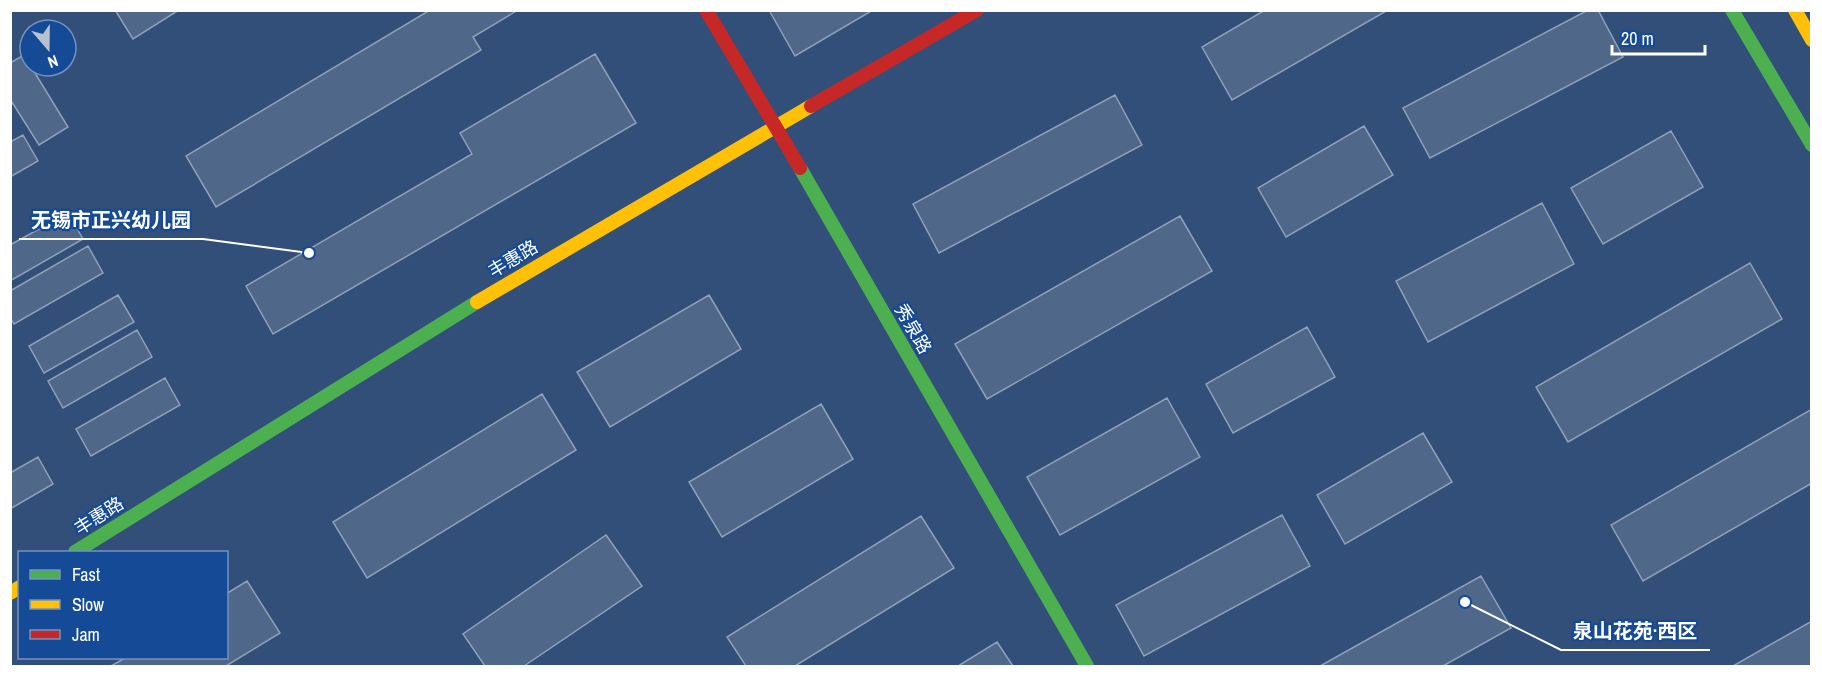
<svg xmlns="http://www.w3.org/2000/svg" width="1822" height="677" font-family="'Archivo Narrow','Noto Sans SC',sans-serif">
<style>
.building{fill:#4f6788;stroke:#90a1b9;stroke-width:1.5}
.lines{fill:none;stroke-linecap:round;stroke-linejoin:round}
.fast{stroke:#4caf50;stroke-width:14}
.slow{stroke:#ffc107;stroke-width:14}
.jam{stroke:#c62828;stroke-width:14}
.labels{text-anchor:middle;stroke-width:4.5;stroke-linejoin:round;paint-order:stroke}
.street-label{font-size:18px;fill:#fff;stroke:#154a96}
.leader{fill:none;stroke:#fff;stroke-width:2}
.callout-dot{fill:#fff;stroke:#154a96;stroke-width:2}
.callout-label{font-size:20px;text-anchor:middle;font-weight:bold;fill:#fff;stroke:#154a96;stroke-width:4.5;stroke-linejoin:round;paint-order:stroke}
</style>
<rect width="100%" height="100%" fill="#324f79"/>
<!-- building -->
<path class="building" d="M 115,10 L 179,10 L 133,39 Z
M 430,10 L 518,10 L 473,37 L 481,50 L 216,207 L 186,156 Z
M 769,10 L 873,10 L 795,56 Z
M 1265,10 L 1388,10 L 1232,100 L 1202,47 Z
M 1588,10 L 1598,10 L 1623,57 L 1430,158 L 1403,108 Z
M 595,54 L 636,123 L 273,334 L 246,286 L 472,154 L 460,133 Z
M 24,55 L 68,127 L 39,145 L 10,99 L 10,63 Z
M 1115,95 L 1142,145 L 939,253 L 913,204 Z
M 1364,126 L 1393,175 L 1286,237 L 1258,188 Z
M 1671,131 L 1703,187 L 1603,244 L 1571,188 Z
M 23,135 L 38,161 L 10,177 L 10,142 Z
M 1542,203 L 1574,264 L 1428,342 L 1396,281 Z
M 68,213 L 83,239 L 10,281 L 10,245 Z
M 1180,216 L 1212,271 L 987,399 L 955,344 Z
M 88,246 L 103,273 L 14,324 L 10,317 L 10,291 Z
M 1750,263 L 1782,319 L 1568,442 L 1536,387 Z
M 118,295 L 134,322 L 44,373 L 29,346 Z
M 709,295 L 741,349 L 610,427 L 577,372 Z
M 1307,327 L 1335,377 L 1233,433 L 1206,384 Z
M 137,330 L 152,357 L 63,408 L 48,381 Z
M 165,378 L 180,405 L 91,456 L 76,429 Z
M 542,394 L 576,450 L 367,578 L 333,522 Z
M 1167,398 L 1200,457 L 1060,535 L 1027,477 Z
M 821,404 L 853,459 L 722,537 L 689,482 Z
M 1812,409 L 1812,483 L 1643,581 L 1611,525 Z
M 1423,433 L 1452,482 L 1345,544 L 1317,495 Z
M 38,457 L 53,484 L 10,509 L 10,473 Z
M 1282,515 L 1310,566 L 1144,656 L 1116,605 Z
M 921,516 L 954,568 L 795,666 L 746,666 L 727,637 Z
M 606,535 L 642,586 L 524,666 L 485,666 L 463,634 Z
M 1481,576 L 1511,628 L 1443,666 L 1320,666 Z
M 247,581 L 280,633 L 226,666 L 111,666 L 125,658 L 226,658 L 226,594 Z
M 1812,621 L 1812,666 L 1733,666 Z
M 997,642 L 1013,666 L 958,666 Z"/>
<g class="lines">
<!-- fast -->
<path class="fast" d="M 1732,10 L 1812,145
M 800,168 L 1087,666
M 75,552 L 477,302"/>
<!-- slow -->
<path class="slow" d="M 1795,10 L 1812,40
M 477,302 L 811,106
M 10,593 L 20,587"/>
<!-- jam -->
<path class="jam" d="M 706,10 L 800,168
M 811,106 L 977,10"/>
</g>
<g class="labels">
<!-- street labels -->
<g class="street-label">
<text transform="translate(513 259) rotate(-31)" y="6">丰惠路</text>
<text transform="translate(913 329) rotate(60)" y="6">秀泉路</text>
<text transform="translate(99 516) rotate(-32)" y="6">丰惠路</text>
</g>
</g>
<!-- callouts -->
<path class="leader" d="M309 253L203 239H19M1465 602L1561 650H1710"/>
<g class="callout-dot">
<circle cx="309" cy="253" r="6"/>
<circle cx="1465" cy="602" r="6"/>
</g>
<g class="callout-label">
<text x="111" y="227">无锡市正兴幼儿园</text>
<text x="1635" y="638">泉山花苑·西区</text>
</g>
<!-- border -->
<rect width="1822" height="677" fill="none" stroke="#ffffff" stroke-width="24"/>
<!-- legend -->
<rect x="18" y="551" width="210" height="108" fill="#154a96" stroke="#7392c0" stroke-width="1.5"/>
<rect x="30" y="570" width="30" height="9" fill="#4caf50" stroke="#7392c0" stroke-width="1.5"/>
<text x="72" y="581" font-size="18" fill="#ffffff">Fast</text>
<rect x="30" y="600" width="30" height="9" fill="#ffc107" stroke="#7392c0" stroke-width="1.5"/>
<text x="72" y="611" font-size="18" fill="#ffffff">Slow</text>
<rect x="30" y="630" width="30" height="9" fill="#c62828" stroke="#7392c0" stroke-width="1.5"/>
<text x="72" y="641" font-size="18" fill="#ffffff">Jam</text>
<!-- north arrow -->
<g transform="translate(48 48) rotate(160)"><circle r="28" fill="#154a96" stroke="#7392c0" stroke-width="1.5"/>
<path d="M0-4.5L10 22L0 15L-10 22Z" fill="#b7c1d0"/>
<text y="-9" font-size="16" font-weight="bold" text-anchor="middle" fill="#ffffff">N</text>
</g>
<!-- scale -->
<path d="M1612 45v9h93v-9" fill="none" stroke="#ffffff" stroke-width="3"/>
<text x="1621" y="45" font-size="18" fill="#ffffff" stroke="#154a96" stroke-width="4.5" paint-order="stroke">20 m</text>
</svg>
